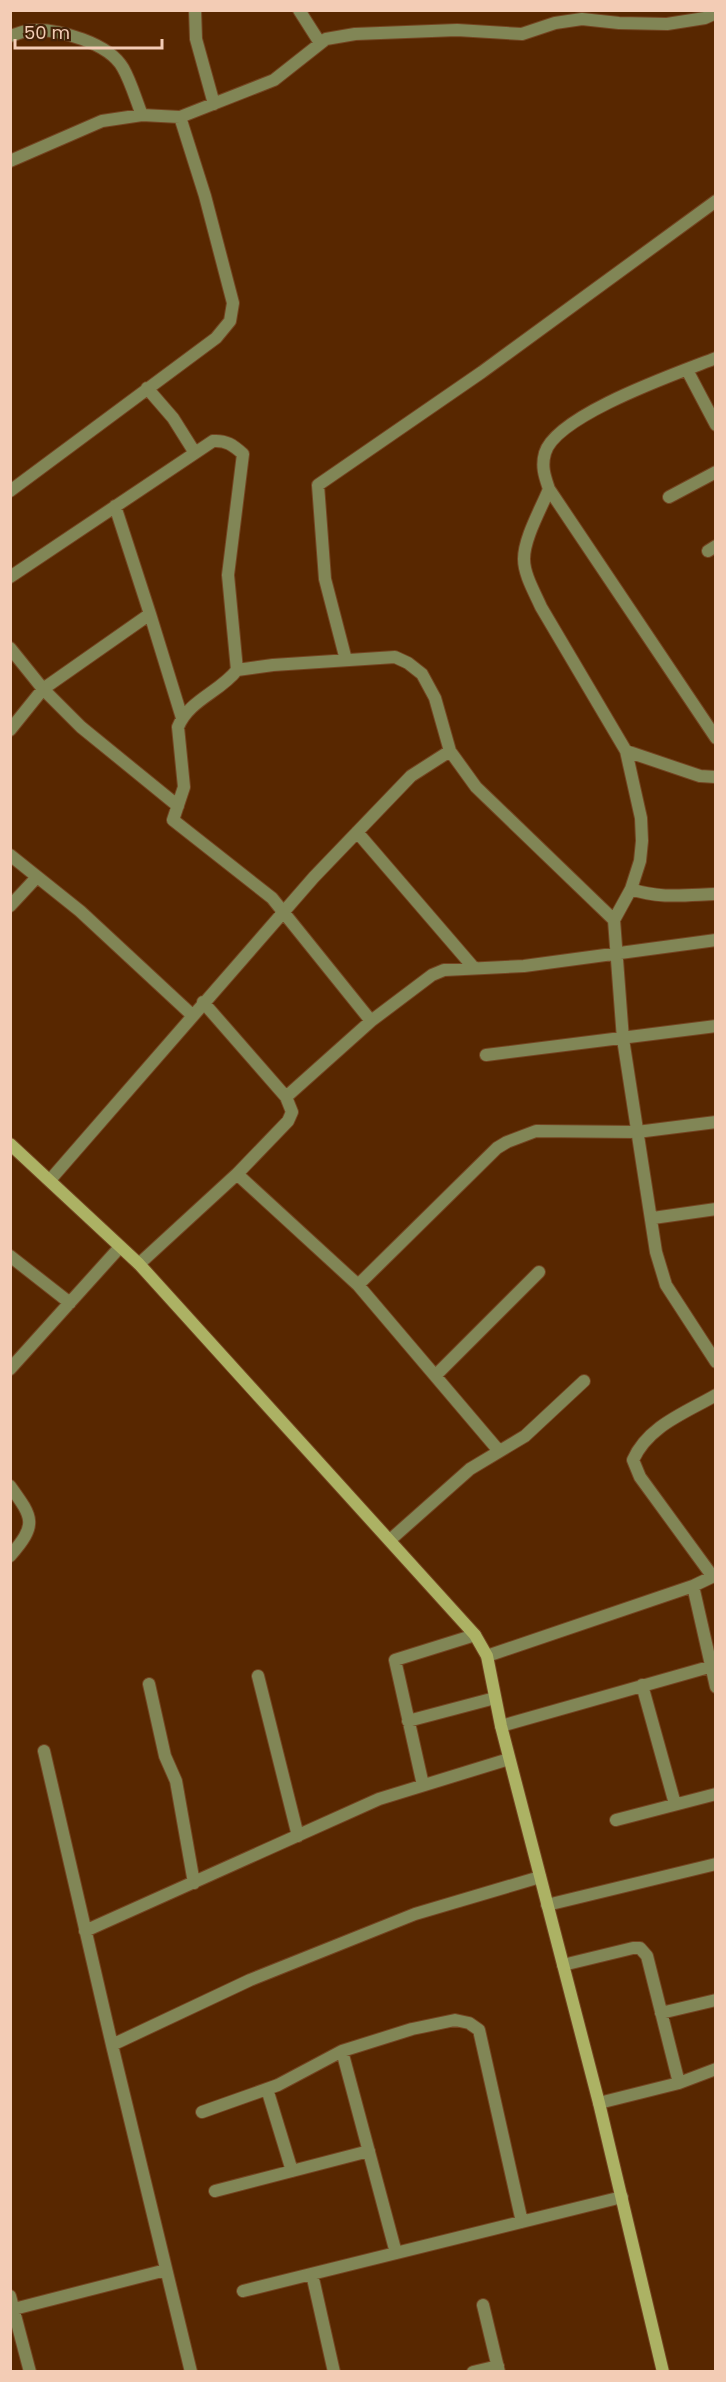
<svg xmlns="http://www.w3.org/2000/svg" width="726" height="2382" font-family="Poppins,sans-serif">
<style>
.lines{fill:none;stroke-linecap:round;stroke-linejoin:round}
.street-casing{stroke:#744521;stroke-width:14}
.secondary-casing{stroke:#744521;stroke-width:14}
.street{stroke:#818656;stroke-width:12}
.secondary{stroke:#acb264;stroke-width:12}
</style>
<rect width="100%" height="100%" fill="#582700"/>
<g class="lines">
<!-- street casing -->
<g class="street-casing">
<path id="street" d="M 195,10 L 196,39 L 214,104
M 299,10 L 320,43
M 10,36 C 18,34 25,30 33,30 C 59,29 109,43 123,68 C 131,82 136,100 142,115
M 180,117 L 274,80 L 326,39 L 355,34 L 457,30 L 522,34 L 555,23 L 582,19 L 619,23 L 667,24 L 705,18 L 716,13
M 10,161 L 102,121 L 142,115 L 180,117 L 205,196 L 233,303 L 230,321 L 216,338 L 10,491
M 687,370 L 716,425
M 147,388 L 173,418 L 195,453
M 549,489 L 716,738
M 669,497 L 716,472
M 115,506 L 150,614
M 708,551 L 716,546
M 10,577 L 213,441 C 226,440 233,445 243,454 L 228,575 L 237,670 C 220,692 189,700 178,727 L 184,787 L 173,820 L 272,898 L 371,1021
M 10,648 L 43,689 L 81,727 L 178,806
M 346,660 L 325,579 L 318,485 L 482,372 L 716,201
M 237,670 L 273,665 L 395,657 L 408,663 L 422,674 L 435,698 L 450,751 L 476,787 L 614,920 L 623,1039 L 656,1252 L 666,1285 L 716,1362
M 10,730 L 43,689 L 150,614 L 182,718
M 626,751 L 700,776 L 716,777
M 357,832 L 474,968
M 10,855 L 80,911 L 192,1015
M 631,889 C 659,899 686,895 716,894
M 10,906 L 37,877
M 614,920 L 631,889 L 640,861 L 642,841 L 641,818 L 626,751 L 541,607 C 535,593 524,575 524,559 C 524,538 541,509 549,489 C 545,477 541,467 545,453 C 556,415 678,373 716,358
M 486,1055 L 716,1026
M 286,1097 L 371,1021 L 432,975 L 444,970 L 524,966 L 716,940
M 237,1174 L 358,1285 L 499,1451
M 50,1180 L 314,877 L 411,776 L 450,751
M 653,1218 L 716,1209
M 10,1256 L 70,1303
M 139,1264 L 237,1174 L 288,1121 L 292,1112 L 286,1097 L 203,1002
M 358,1285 L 497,1148 L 507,1142 L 536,1131 L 637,1132 L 716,1122
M 10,1369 L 120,1247
M 436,1375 L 539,1272
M 10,1486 C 33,1518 38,1524 10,1556
M 390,1540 L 470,1469 L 525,1436 L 584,1381
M 713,1577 L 640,1477 L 633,1460 C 648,1426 685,1413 716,1395
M 693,1586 L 716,1687
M 487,1656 L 693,1586 L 716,1575
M 258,1676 L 298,1836
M 149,1684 L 165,1756 L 176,1781 L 194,1883
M 642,1685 L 675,1804
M 408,1721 L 495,1698
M 501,1726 L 716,1665
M 44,1751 L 112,2045 L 191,2372
M 423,1785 L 395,1660 L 475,1635
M 616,1820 L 716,1794
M 547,1905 L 716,1864
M 85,1931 L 379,1799 L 509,1759
M 563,1965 L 633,1948 L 640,1948 L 647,1956 L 679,2083
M 661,2013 L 716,2000
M 112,2045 L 250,1980 L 415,1914 L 540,1877
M 342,2051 L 396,2253
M 267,2089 L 292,2171
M 599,2103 L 679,2083 L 716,2069
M 202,2112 L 278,2085 L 342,2051 L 412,2029 L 455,2020 L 469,2023 L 479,2030 L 522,2222
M 215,2191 L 369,2151
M 312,2274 L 334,2372
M 243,2291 L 622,2197
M 10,2296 L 30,2372
M 483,2305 L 499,2372
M 14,2309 L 166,2270
M 473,2372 L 498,2366"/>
</g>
<!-- secondary casing -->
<g class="secondary-casing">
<path id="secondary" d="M 10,1144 L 139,1264 L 475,1635 L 487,1656 L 501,1726 L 599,2103 L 663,2372"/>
</g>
<!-- street -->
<use href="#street" class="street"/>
<!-- secondary -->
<use href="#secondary" class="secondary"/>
</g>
<!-- border -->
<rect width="726" height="2382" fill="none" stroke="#f3ccb5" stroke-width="24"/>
<!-- scale -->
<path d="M15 39v9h147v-9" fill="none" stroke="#f3ccb5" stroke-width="3"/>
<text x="24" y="39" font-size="18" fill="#f3ccb5" stroke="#452208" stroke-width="4.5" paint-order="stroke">50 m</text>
</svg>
